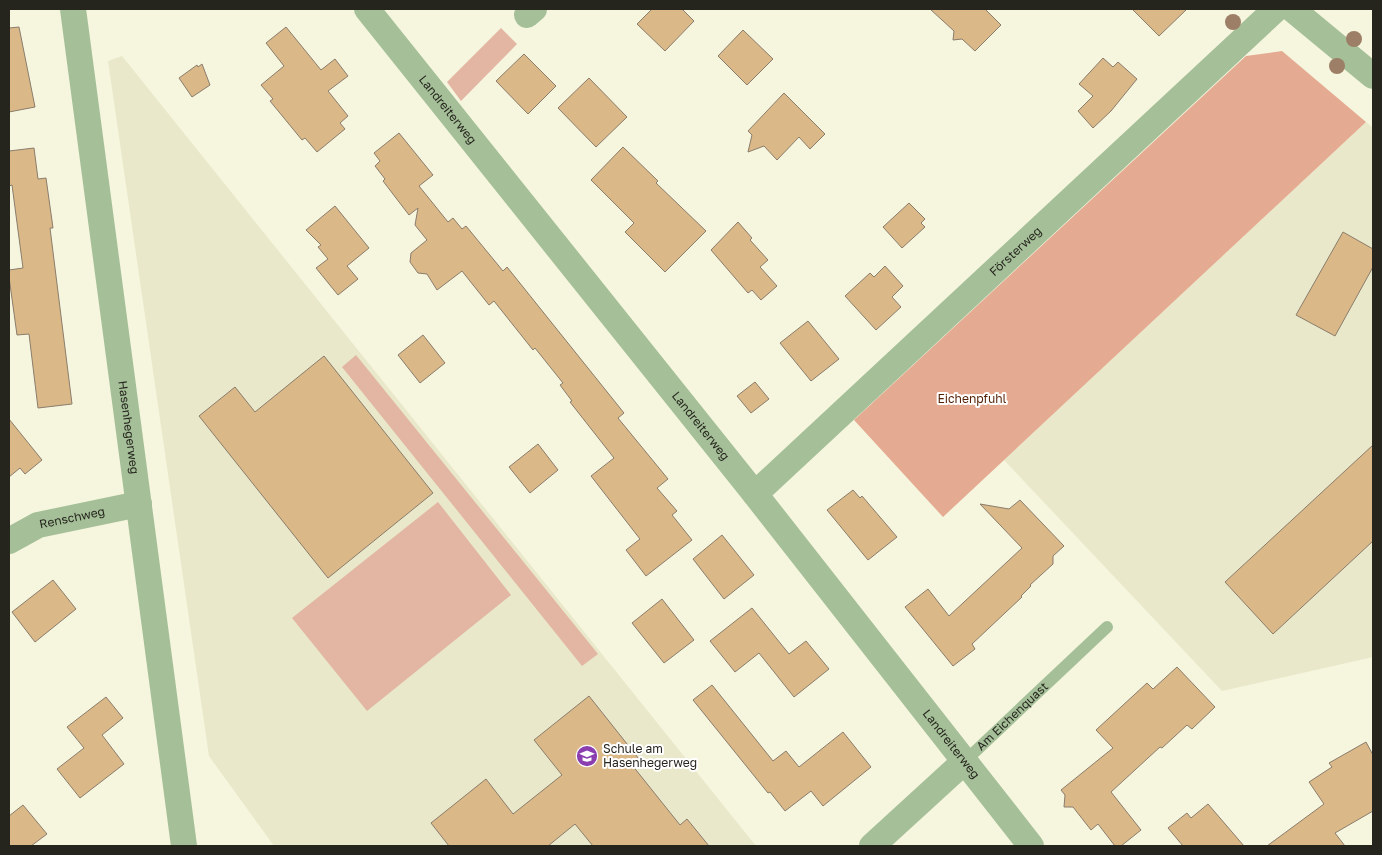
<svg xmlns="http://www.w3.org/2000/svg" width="1382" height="855" font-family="'Golos Text',sans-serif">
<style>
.built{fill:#e9e8ca}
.green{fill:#e2b6a2}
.forest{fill:#e4ab92}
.building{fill:#dbb887;stroke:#8a7d6c}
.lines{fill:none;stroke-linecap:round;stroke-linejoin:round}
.lane{stroke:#a5c099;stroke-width:12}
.street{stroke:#a5c099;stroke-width:26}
.tree{fill:#9c7f66}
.labels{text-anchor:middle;stroke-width:4;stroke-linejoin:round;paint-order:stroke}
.street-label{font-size:12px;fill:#26251d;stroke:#fff}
.park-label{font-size:12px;fill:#521f03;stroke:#fff}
.poi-label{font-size:12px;fill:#26251d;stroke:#fff;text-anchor:start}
</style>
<rect width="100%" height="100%" fill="#f6f5de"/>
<!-- built -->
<path class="built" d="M 122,56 L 756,846 L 274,846 L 209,756 L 108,61 Z
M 1366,122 L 1373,128 L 1373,657 L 1222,691 L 1004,460 Z"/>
<!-- green -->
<path class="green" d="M 501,28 L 517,44 L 461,101 L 447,82 Z
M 356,355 L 598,654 L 582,666 L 342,367 Z
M 438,502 L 511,595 L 367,711 L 292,618 Z"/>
<!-- forest -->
<path class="forest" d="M 1282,51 L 1366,122 L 943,517 L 854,420 L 1246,56 Z"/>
<!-- building -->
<path class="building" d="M 652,9 L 682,9 L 694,21 L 665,51 L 637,24 Z
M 930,9 L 985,9 L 1001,25 L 975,51 L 962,39 L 953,40 L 954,31 Z
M 1132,9 L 1187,9 L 1159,36 Z
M 19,27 L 35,107 L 9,112 L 9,28 Z
M 286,27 L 321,70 L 335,59 L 348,76 L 328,91 L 348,116 L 340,123 L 345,129 L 317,152 L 305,138 L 302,140 L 270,101 L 273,99 L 261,85 L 284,66 L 266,43 Z
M 743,30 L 773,59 L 747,85 L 718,56 Z
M 524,54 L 556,86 L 528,114 L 496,81 Z
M 1103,58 L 1113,67 L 1118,62 L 1137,79 L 1111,111 L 1093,128 L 1078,111 L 1093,96 L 1079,84 Z
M 202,64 L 210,85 L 192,97 L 179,78 L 197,65 L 198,67 Z
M 589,78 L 627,117 L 596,147 L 558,108 Z
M 784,93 L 825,134 L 810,149 L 799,137 L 777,160 L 764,146 L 748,152 L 752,135 L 748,131 Z
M 399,133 L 433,175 L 419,186 L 448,222 L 453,218 L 462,229 L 466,226 L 503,271 L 507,267 L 624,413 L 618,418 L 668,479 L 657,488 L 677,511 L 672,515 L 692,540 L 646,576 L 626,550 L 640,539 L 591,476 L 614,458 L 570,402 L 572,401 L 560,385 L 563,383 L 535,348 L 533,350 L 494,301 L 489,305 L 462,271 L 437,290 L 427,274 L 418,273 L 410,262 L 411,253 L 427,240 L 415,225 L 418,208 L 409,215 L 383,181 L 385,179 L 375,166 L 380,161 L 374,153 Z
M 623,147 L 658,181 L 656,183 L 706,231 L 665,272 L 625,232 L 634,223 L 591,180 Z
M 34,148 L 38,179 L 46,178 L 53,228 L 50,228 L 72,404 L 38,408 L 29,334 L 17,335 L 9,277 L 9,270 L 23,268 L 12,185 L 9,186 L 9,151 Z
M 909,203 L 925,219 L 921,223 L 925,227 L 902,248 L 883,227 Z
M 335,206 L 369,248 L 347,266 L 358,279 L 338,295 L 316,268 L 328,259 L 318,247 L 321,245 L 306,230 Z
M 738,222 L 752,238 L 750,240 L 768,260 L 760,267 L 777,286 L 761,300 L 752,290 L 748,293 L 711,250 Z
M 1343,232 L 1373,249 L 1373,267 L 1335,336 L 1296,315 Z
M 885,266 L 903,286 L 892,297 L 901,307 L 876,330 L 845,296 L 870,273 L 874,277 Z
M 808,321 L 839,359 L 811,381 L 780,343 Z
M 423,335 L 445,363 L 420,383 L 398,355 Z
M 324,356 L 433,493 L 328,578 L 199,416 L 235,387 L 255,412 Z
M 755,382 L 769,399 L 751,413 L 737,396 Z
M 9,419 L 42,460 L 25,474 L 20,468 L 9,477 Z
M 538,444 L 558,470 L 530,493 L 509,467 Z
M 1373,445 L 1373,541 L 1273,634 L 1225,582 Z
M 853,490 L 860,498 L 862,496 L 897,537 L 868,560 L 827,510 Z
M 1020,500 L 1064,546 L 1053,556 L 1053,564 L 1030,585 L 1031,586 L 1021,596 L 1022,597 L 972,644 L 975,649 L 953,666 L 905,607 L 928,589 L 949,616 L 1022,548 L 980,504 L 1009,509 Z
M 722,535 L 754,575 L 724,599 L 693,559 Z
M 53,580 L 76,609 L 35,642 L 12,612 Z
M 662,599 L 694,640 L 664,663 L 632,623 Z
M 752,608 L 789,654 L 806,641 L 829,669 L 794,697 L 759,653 L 735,672 L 710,641 Z
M 1177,667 L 1215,707 L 1192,729 L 1187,725 L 1162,748 L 1160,747 L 1111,792 L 1141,830 L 1121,846 L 1115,846 L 1098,824 L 1091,830 L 1073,807 L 1064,807 L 1065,795 L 1061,790 L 1113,748 L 1096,730 L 1147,683 L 1153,689 Z
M 712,685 L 773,761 L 786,751 L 799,767 L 843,732 L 871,767 L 823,806 L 811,791 L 785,811 L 770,792 L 768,793 L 693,700 Z
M 589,696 L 639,759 L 632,765 L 680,825 L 687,819 L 709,846 L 593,846 L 575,824 L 548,846 L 449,846 L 431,823 L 486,779 L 513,814 L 562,775 L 534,740 Z
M 106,697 L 123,718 L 102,735 L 124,764 L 80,798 L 57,769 L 84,748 L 67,727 Z
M 1366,742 L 1373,755 L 1373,811 L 1335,833 L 1345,846 L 1267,846 L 1324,804 L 1309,782 L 1332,767 L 1329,763 Z
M 1208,804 L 1244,846 L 1183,846 L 1168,828 L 1187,813 L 1191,818 Z
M 23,805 L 47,834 L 31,846 L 9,846 L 9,816 Z"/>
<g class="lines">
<!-- lane -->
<path class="lane" id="s1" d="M 965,761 L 1107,627"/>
<!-- street -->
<g class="street">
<path id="s2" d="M 73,9 L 184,846"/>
<path id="s3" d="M 367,9 L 755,494 L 1031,846"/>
<path d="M 1292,9 L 1373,76"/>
<path d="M 527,15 L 534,9"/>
<path id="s4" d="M 755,494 L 1276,9"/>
<path id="s5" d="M 9,541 L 38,525 L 139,504"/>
<path d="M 872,846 L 965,761"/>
</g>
</g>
<!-- trees -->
<g class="tree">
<circle cx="1233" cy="22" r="8"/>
<circle cx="1354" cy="39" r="8"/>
<circle cx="1337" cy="66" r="8"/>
</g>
<!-- icons -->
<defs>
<g id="school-disc" transform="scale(1.125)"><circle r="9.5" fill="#8a3eaf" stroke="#fff"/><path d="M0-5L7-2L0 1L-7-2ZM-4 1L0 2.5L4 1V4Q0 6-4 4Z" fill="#fff"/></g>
</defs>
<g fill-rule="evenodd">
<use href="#school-disc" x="587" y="756"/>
</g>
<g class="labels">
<!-- street labels -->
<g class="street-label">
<text dy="4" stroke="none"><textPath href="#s3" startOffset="129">Landreiterweg</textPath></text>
<text dy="4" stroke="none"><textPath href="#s4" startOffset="356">Försterweg</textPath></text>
<text dy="4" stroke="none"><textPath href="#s3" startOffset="534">Landreiterweg</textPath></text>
<text dy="4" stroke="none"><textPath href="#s2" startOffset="422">Hasenhegerweg</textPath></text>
<text dy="4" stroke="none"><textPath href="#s5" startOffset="68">Renschweg</textPath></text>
<text dy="4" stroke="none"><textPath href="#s1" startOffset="65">Am Eichenquast</textPath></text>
<text dy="4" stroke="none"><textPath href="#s3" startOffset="939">Landreiterweg</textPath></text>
</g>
<!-- park labels -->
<g class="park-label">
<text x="972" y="403">Eichenpfuhl</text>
</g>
<!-- poi labels -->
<g class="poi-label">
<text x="603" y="753">Schule am<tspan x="603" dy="14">Hasenhegerweg</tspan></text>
</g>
</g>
<!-- border -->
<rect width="1382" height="855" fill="none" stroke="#26251d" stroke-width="20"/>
</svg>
